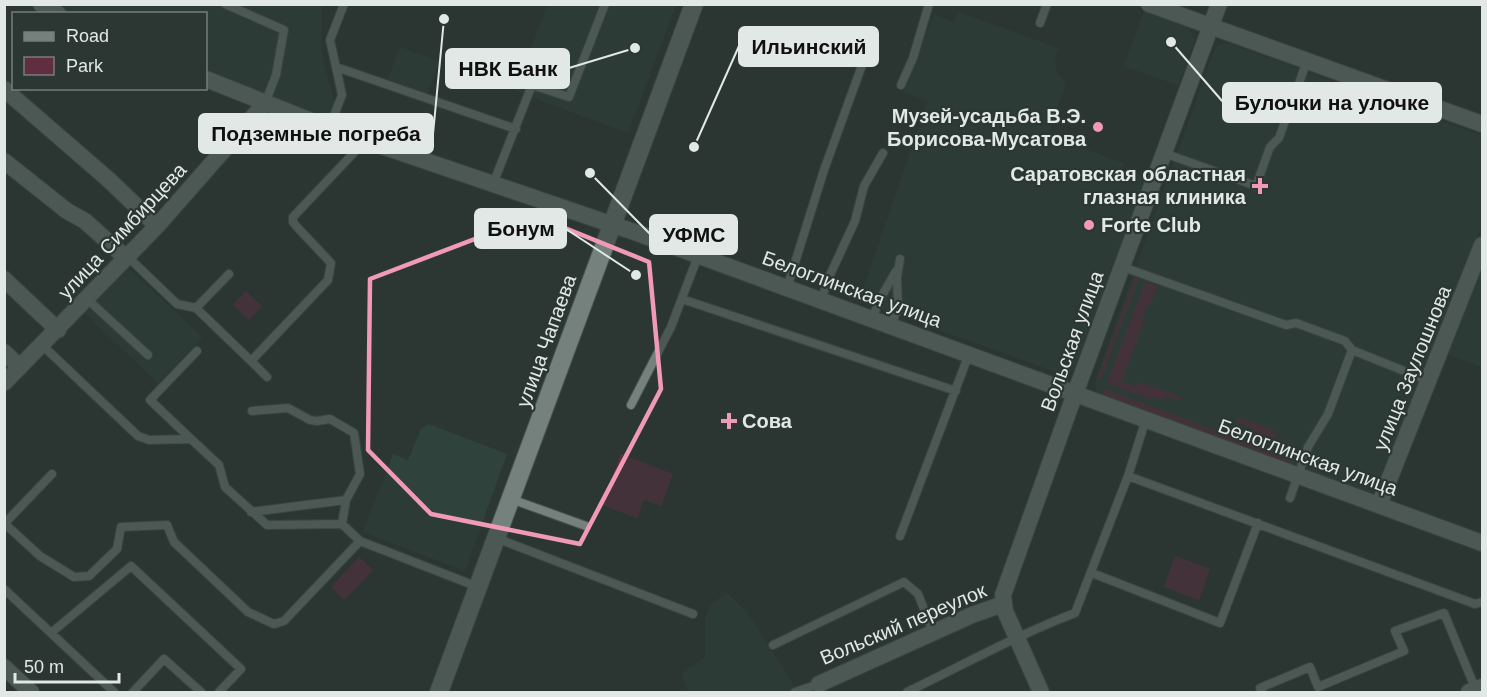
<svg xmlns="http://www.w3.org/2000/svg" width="1487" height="697" font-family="Arial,sans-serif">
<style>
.built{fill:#2f423b}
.green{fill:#602e40}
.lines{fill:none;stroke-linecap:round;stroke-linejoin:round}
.lane-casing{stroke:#495350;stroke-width:10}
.street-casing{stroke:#495350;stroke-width:18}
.secondary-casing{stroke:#495350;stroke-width:20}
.lane{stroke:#74817c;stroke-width:8}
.street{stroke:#74817c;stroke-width:16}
.secondary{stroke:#74817c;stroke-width:18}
.marked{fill:none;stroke:#f09ab6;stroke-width:4.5;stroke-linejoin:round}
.poi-dot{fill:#f09ab6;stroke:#2c3733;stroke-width:2}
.labels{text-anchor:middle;stroke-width:4.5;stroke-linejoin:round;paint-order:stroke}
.poi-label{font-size:20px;font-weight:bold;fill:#e1e8e5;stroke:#2c3733;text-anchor:end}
.street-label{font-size:20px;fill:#e1e8e5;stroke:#2c3733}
.leader{fill:none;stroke:#e1e8e5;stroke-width:2}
.callout-dot{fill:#e1e8e5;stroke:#2c3733;stroke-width:2}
.callout{fill:#e1e8e5;stroke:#e1e8e5;stroke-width:2}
.callout-label{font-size:21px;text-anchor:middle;font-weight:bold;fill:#111}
</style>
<rect width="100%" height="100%" fill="#2c3733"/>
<!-- built -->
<path class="built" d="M 48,5 L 322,5 L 321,44 L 323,62 L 336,106 L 330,120 L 206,73 L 206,14 L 65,13 Z
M 547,5 L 676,5 L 628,133 L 516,91 Z
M 958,12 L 1058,48 L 1055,57 L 1056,71 L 1066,83 L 1048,136 L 1123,163 L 1122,168 L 1145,177 L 1077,363 L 1072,370 L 1059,373 L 859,301 L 928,101 L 904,92 L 934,15 L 954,22 Z
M 1144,12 L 1187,28 L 1192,33 L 1194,42 L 1178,85 L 1124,66 Z
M 1221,44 L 1230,44 L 1482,136 L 1482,225 L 1378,488 L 1374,491 L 1369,492 L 1103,395 L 1096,390 L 1095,382 L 1215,49 Z
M 400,47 L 440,62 L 427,93 L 388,79 Z
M 1482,266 L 1482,367 L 1447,354 Z
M 128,268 L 202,337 L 158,383 L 85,313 Z
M 429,424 L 507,454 L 465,571 L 363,532 L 393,454 L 408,460 L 421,429 Z
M 727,593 L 748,614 L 798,692 L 688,692 L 682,673 L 705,658 L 705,618 L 711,604 Z"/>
<!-- green -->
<path class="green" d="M 1135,277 L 1139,278 L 1101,379 L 1098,377 Z
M 1145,282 L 1158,286 L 1150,306 L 1147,305 L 1142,318 L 1145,319 L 1122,381 L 1136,387 L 1140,382 L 1182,397 L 1180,401 L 1164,396 L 1162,400 L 1153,397 L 1152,400 L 1107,383 Z
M 246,291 L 262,306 L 249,320 L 233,305 Z
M 1105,389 L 1292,459 L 1290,463 L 1103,395 Z
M 1237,417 L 1276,431 L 1276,438 L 1289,443 L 1291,441 L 1289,449 L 1252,433 L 1253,428 L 1236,422 Z
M 621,454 L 673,474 L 661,506 L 644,500 L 637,518 L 602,505 Z
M 1175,556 L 1210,569 L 1199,600 L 1164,587 Z
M 359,557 L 373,570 L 344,600 L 331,587 Z"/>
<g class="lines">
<!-- lane casing -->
<g class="lane-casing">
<path id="lane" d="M 225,4 L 284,30 L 276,75 L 265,103
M 344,4 L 330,40 L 336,67 L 516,129
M 1040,23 L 1047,4
M 901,85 L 913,58 L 929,4
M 329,128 L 342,95 L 336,67
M 1164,153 L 1256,186 L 1270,147 L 1279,138 L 1307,61
M 493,184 L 532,85 L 569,97 L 605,4
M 128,257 L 177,304 L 196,308 L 251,361 L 328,280 L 331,263 L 297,227 L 293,222 L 293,217 L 365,141
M 1123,267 L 1286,325 L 1296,323 L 1345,341 L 1352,350 L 1429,381
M 787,288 L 824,170 L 869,46
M 87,299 L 148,355
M 682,299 L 956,391
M 821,300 L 830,275 L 855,221 L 864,186 L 883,153
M 196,308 L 229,274
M 872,319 L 879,301 L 896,271
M 891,326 L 898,307 L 897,278 L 900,259
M 42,345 L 138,436 L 149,440 L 191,439 L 219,465 L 225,487 L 267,525 L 342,524 L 360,541 L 478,587
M 251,361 L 267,377
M 631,405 L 671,327 L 698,256
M 252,411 L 288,408 L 310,420 L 317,421 L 330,419 L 354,433 L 360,474 L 346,500 L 342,524
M 191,439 L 150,400 L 197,351
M 1128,476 L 1475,604 L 1482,602
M 1290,498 L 1308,447 L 1328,414 L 1352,350
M 511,499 L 586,526
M 251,512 L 346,500
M 4,523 L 40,556 L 74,577 L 89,576 L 117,549 L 121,527 L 167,525 L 174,542 L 248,612 L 274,624 L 284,621 L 360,541
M 5,523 L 52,474
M 900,536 L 969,354
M 496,538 L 693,614
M 1092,573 L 1220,623 L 1258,523
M 4,589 L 114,692
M 51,633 L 131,566 L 241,669 L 219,692
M 773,645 L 904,582 L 918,594 L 933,632
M 133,692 L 164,659 L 201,692
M 795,692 L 819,684
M 907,692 C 963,665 1017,635 1075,613 L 1128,476 L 1146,419
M 1262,692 L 1260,688 L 1310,667 L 1318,687 L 1404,651 L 1395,631 L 1444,613 L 1476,690"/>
</g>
<!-- street casing -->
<g class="street-casing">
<path id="street" d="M 41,4 L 58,14
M 1149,4 L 1482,124
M 206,79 L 329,128 L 637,233 L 1482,543
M 4,89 L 109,180 L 157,226
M 4,161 L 67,211 L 85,221 L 126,258
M 4,279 L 58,330
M 4,352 L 20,367
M 4,383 L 157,226 L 265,103
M 1379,505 L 1482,245
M 4,667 L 31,692
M 819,684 L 972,615 L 1003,604
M 1041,692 L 1005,611 L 1003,595 L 1069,410 L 1219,4
M 1469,692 L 1482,687"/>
</g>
<!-- secondary casing -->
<g class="secondary-casing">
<path id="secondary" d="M 439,692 L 694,4"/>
</g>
<!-- lane -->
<use href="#lane" class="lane"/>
<!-- street -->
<use href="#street" class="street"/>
<!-- secondary -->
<use href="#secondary" class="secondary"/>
</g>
<!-- marked area -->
<path d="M0 0H1487V697H0ZM 535,216 L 649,262 L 661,389 L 580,544 L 431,514 L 368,450 L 370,279 Z" fill="#2c3733" fill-opacity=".55" fill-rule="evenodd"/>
<path class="marked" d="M 535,216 L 649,262 L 661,389 L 580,544 L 431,514 L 368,450 L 370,279 Z"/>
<!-- markers -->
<g class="poi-dot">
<circle cx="1098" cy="127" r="6"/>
<path d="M1257 177h6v6h6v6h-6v6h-6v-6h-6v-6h6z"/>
<circle cx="1089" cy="225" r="6"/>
<path d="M726 412h6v6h6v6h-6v6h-6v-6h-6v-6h6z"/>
</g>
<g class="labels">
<!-- poi labels -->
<g class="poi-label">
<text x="1086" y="123">Музей-усадьба В.Э.<tspan x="1086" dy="23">Борисова-Мусатова</tspan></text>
<text x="1246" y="181">Саратовская областная<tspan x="1246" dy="23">глазная клиника</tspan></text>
<text x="1101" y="232" text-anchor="start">Forte Club</text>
<text x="742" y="428" text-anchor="start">Сова</text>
</g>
<!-- street labels -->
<g class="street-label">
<text transform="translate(122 231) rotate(-47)" y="7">улица Симбирцева</text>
<text transform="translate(852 289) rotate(20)" y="7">Белоглинская улица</text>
<text transform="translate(546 341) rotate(-70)" y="7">улица Чапаева</text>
<text transform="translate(1072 341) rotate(-70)" y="7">Вольская улица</text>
<text transform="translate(1412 368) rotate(-68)" y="7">улица Заулошнова</text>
<text transform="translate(1308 457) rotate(20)" y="7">Белоглинская улица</text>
<text transform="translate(903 624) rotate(-23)" y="7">Вольский переулок</text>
</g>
</g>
<!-- callouts -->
<path class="leader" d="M694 147L739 46M635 48L569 68M1171 42L1223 102M444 19L433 134M636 275L566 229M590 173L650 234"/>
<g class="callout-dot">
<circle cx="694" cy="147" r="6"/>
<circle cx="635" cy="48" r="6"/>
<circle cx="1171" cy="42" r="6"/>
<circle cx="444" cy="19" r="6"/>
<circle cx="636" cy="275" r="6"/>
<circle cx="590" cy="173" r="6"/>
</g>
<g class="callout">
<rect x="739" y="27" width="139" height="39" rx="6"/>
<rect x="446" y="49" width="123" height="39" rx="6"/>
<rect x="1223" y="83" width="218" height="39" rx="6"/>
<rect x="199" y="114" width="234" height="39" rx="6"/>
<rect x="475" y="209" width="91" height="39" rx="6"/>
<rect x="650" y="215" width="87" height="39" rx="6"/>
</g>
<g class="callout-label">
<text x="809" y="54">Ильинский</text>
<text x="508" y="76">НВК Банк</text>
<text x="1332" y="110">Булочки на улочке</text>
<text x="316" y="141">Подземные погреба</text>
<text x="521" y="236">Бонум</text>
<text x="694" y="242">УФМС</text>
</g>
<!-- border -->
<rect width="1487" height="697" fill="none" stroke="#e1e8e5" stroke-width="12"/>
<!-- legend -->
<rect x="12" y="12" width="195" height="78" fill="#2c3733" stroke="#747e7a" stroke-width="1.5"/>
<rect x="24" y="32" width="30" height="9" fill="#74817c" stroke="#747e7a" stroke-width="1.5"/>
<text x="66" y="42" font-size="18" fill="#e1e8e5">Road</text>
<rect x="24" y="57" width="30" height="18" fill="#602e40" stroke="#747e7a" stroke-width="1.5"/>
<text x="66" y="72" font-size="18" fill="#e1e8e5">Park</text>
<!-- scale -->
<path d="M15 673v9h104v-9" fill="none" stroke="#e1e8e5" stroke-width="3"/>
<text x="24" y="673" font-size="18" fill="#e1e8e5" stroke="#2c3733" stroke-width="4.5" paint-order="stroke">50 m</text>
</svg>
